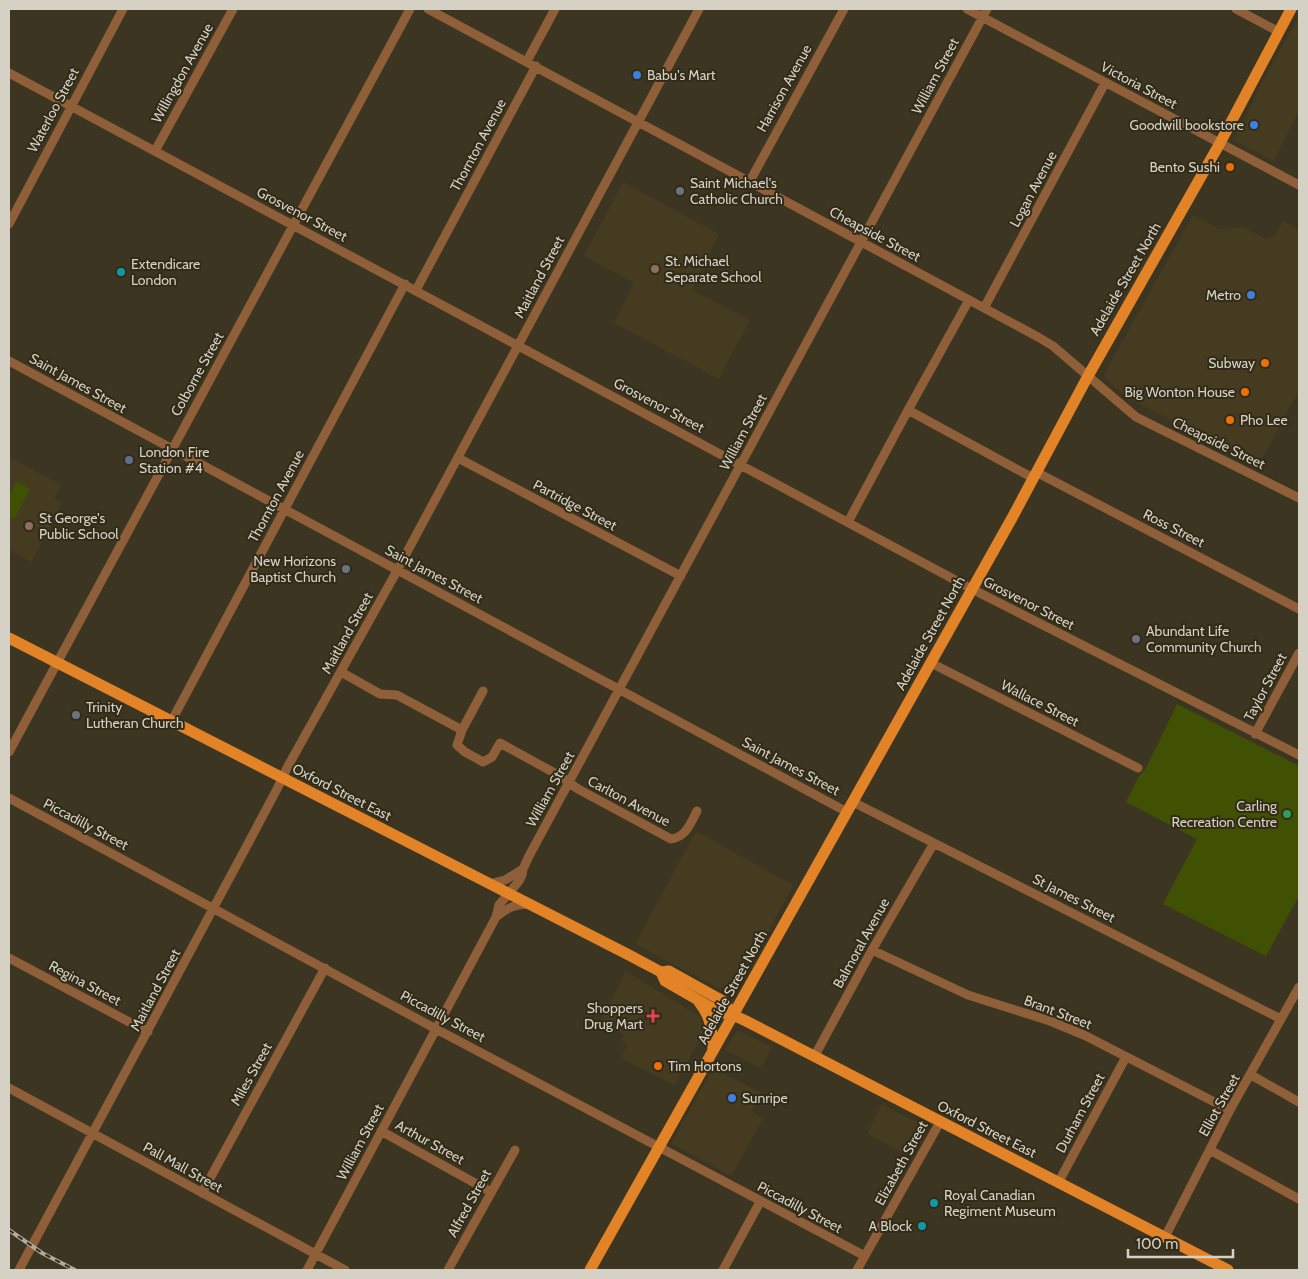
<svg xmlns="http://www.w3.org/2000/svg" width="1308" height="1279" font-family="Cabin,sans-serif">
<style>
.built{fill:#453b20}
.green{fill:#415103}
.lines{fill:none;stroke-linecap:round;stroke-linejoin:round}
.minor{stroke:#8e5f39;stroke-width:9}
.major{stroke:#e38328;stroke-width:11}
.rail-casing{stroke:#b0ab9d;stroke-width:4}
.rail{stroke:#322b17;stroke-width:2;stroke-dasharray:5.5;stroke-linecap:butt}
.shop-dot{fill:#3f7fe0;stroke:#322b17;stroke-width:2}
.food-dot{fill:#e8710a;stroke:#322b17;stroke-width:2}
.worship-dot{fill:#6b7280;stroke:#322b17;stroke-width:2}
.education-dot{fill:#8d6e63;stroke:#322b17;stroke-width:2}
.culture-dot{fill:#0f9aa8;stroke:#322b17;stroke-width:2}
.service-dot{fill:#5c6f8a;stroke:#322b17;stroke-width:2}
.leisure-dot{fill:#2e9e5b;stroke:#322b17;stroke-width:2}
.health-dot{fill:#e0444e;stroke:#322b17;stroke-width:2}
.labels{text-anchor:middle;stroke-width:4;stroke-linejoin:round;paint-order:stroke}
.street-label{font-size:14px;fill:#d5d1c5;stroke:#322b17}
.poi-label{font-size:14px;fill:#d5d1c5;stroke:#322b17;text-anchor:start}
</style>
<rect width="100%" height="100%" fill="#3c3521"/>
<!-- built -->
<path class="built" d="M 1299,17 L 1299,111 L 1274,161 L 1233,140 L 1249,111 L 1260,85 Z
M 623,182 L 719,234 L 692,290 L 750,320 L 719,379 L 614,323 L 634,283 L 584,256 Z
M 1193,215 L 1219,229 L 1243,227 L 1266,239 L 1274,236 L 1283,221 L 1299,230 L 1299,390 L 1259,465 L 1128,398 L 1106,380 L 1104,374 Z
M 9,457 L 62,485 L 54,499 L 62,503 L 32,562 L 9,550 Z
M 696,831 L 793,885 L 739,987 L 718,988 L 635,944 Z
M 626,971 L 699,1016 L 705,1030 L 675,1085 L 621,1058 L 627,1045 L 620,1040 L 624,1035 L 600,1022 Z
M 737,1030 L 772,1047 L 761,1068 L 725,1050 Z
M 713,1068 L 761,1093 L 752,1112 L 763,1119 L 731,1176 L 671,1143 Z
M 882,1104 L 924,1126 L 911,1157 L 867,1134 Z"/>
<!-- green -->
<path class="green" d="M 17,481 L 30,489 L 14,519 L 9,516 L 9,496 Z
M 1177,704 L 1299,766 L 1299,896 L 1266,956 L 1163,904 L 1197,839 L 1126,802 L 1139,776 L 1146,768 Z"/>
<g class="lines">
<!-- minor -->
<path class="minor" d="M 428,9 L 1038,337 L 1053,346 L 1136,417 L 1299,498
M 967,9 L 1299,185
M 1236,9 L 1279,32
M 527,61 L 555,9
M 9,73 L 972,589 L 1299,755
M 155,151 L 233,9
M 750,181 L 844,9
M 9,224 L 123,9
M 416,290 L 536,66
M 984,308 L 1105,83
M 9,361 L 847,812
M 908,410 L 1033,478
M 458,458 L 681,576
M 1036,472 L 1299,609
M 848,522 L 908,410 L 969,300
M 931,663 L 1138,768
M 341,672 L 380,694 L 397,695 L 462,730
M 483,691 L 462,730 L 457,745 L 465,752 L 483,762 L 492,757 L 500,743 L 560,776 L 578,789 L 671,839 C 686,837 690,824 697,811
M 171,722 L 405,284
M 1255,734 L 1299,653
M 9,752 L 410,9
M 9,798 L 436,1029 L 865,1256
M 853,802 L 1281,1019
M 489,884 L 505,880 L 523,869
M 496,917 C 508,908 512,905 528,904
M 872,950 L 968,995 L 1050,1021 L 1086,1036 L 1230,1110
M 9,958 L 148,1032
M 814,1057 L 872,950 L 934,843
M 1251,1075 L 1299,1102
M 9,1088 L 345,1270
M 381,1131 L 491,1192
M 1210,1150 L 1299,1199
M 1058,1183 L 1126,1057
M 202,1193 L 325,968
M 1165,1237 L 1230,1110 L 1299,987
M 19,1270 C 105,1110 192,950 277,789 L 288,766 L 393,578 L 699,9
M 307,1270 L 496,917 L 499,905 L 519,881 L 522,875 L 523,869 L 529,856 L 987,9
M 448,1270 L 515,1150
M 723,1270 L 760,1202
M 857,1270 L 940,1122"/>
<!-- major -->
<path class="major" d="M 9,638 L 627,954 L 661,972 L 665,981 L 719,1012 L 733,1015 L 746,1021 L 1228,1270
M 661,972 L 669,971 L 723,1001 L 733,1015
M 699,1002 C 711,1017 712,1030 713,1050
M 590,1270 L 1012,518 L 1088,376 L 1220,143 L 1291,9"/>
<!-- rail casing -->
<g class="rail-casing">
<path id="rail" d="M 9,1230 L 42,1253 L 75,1270"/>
</g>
<!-- rail -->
<use href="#rail" class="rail"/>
</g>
<!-- markers -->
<g class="shop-dot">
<circle cx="637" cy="75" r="5"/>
<circle cx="1254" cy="125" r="5"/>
<circle cx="1251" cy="295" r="5"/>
<circle cx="732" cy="1098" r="5"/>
</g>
<g class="food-dot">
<circle cx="1230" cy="167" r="5"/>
<circle cx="1265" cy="363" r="5"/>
<circle cx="1245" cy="392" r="5"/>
<circle cx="1230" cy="420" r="5"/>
<circle cx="658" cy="1066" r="5"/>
</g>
<g class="worship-dot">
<circle cx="680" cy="191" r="5"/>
<circle cx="346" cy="569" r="5"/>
<circle cx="1136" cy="639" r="5"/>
<circle cx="76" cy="715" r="5"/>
</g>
<g class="education-dot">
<circle cx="655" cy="269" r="5"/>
<circle cx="29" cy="526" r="5"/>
</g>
<g class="culture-dot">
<circle cx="121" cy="272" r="5"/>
<circle cx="934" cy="1203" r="5"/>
<circle cx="922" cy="1226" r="5"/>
</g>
<circle class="service-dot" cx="129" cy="460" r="5"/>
<circle class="leisure-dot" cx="1287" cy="814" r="5"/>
<path class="health-dot" d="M650.5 1008.5h5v5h5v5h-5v5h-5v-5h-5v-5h5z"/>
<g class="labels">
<!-- street labels -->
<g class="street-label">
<text transform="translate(182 73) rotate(-61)" y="5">Willingdon Avenue</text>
<text transform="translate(935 76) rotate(-62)" y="5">William Street</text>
<text transform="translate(1139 85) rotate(28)" y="5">Victoria Street</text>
<text transform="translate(784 88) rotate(-61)" y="5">Harrison Avenue</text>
<text transform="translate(53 110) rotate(-62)" y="5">Waterloo Street</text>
<text transform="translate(478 145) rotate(-62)" y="5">Thornton Avenue</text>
<text transform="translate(1033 189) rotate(-62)" y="5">Logan Avenue</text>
<text transform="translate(302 214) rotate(28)" y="5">Grosvenor Street</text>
<text transform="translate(875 234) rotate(28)" y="5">Cheapside Street</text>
<text transform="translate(539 277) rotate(-62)" y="5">Maitland Street</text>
<text transform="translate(1125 279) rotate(-60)" y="5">Adelaide Street North</text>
<text transform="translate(197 374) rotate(-61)" y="5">Colborne Street</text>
<text transform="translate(78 383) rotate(29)" y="5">Saint James Street</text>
<text transform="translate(659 405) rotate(28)" y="5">Grosvenor Street</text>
<text transform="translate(743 432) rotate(-62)" y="5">William Street</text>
<text transform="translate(1219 443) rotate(26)" y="5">Cheapside Street</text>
<text transform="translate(276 496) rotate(-62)" y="5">Thornton Avenue</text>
<text transform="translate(575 505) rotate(28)" y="5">Partridge Street</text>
<text transform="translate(1174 528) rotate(27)" y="5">Ross Street</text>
<text transform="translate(434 574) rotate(28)" y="5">Saint James Street</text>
<text transform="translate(1029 603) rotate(27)" y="5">Grosvenor Street</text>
<text transform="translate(347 633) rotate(-61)" y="5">Maitland Street</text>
<text transform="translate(930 633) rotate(-61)" y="5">Adelaide Street North</text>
<text transform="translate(1265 687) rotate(-62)" y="5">Taylor Street</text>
<text transform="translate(1040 703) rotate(27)" y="5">Wallace Street</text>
<text transform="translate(791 766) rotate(28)" y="5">Saint James Street</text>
<text transform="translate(550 789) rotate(-61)" y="5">William Street</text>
<text transform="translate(342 792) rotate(27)" y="5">Oxford Street East</text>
<text transform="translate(629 801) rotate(28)" y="5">Carlton Avenue</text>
<text transform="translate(86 824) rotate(28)" y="5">Piccadilly Street</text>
<text transform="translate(1074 898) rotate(27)" y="5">St James Street</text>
<text transform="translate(861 943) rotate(-61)" y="5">Balmoral Avenue</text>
<text transform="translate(85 983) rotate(28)" y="5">Regina Street</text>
<text transform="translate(732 987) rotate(-61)" y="5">Adelaide Street North</text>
<text transform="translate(155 990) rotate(-62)" y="5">Maitland Street</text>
<text transform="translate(1058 1012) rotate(21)" y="5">Brant Street</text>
<text transform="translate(443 1016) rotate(28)" y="5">Piccadilly Street</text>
<text transform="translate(251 1074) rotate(-61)" y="5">Miles Street</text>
<text transform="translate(1219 1105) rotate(-61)" y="5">Elliot Street</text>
<text transform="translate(1080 1113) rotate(-62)" y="5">Durham Street</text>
<text transform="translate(987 1129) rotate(27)" y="5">Oxford Street East</text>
<text transform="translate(360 1142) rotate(-62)" y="5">William Street</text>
<text transform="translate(430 1142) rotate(29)" y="5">Arthur Street</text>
<text transform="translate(901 1163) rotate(-61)" y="5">Elizabeth Street</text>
<text transform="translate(183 1167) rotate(29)" y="5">Pall Mall Street</text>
<text transform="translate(469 1203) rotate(-61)" y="5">Alfred Street</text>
<text transform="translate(800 1207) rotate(28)" y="5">Piccadilly Street</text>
</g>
<!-- poi labels -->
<g class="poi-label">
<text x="647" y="80">Babu's Mart</text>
<text x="1244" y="130" text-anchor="end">Goodwill bookstore</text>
<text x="1220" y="172" text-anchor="end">Bento Sushi</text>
<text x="690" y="188">Saint Michael's<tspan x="690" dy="16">Catholic Church</tspan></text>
<text x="665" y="266">St. Michael<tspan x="665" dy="16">Separate School</tspan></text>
<text x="131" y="269">Extendicare<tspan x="131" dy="16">London</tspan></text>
<text x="1241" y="300" text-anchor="end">Metro</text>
<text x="1255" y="368" text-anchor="end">Subway</text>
<text x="1235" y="397" text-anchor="end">Big Wonton House</text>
<text x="1240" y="425">Pho Lee</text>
<text x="139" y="457">London Fire<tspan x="139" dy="16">Station #4</tspan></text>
<text x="39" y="523">St George's<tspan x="39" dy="16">Public School</tspan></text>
<text x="336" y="566" text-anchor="end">New Horizons<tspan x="336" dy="16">Baptist Church</tspan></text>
<text x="1146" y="636">Abundant Life<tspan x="1146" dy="16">Community Church</tspan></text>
<text x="86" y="712">Trinity<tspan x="86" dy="16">Lutheran Church</tspan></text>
<text x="1277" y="811" text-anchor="end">Carling<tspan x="1277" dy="16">Recreation Centre</tspan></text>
<text x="643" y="1013" text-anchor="end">Shoppers<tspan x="643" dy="16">Drug Mart</tspan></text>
<text x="668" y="1071">Tim Hortons</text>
<text x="742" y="1103">Sunripe</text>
<text x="944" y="1200">Royal Canadian<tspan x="944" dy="16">Regiment Museum</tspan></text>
<text x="912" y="1231" text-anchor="end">A Block</text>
</g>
</g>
<!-- border -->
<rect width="1308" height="1279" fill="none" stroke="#d5d1c5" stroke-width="20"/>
<!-- scale -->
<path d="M1128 1249v8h105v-8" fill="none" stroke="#d5d1c5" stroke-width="2.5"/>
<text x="1136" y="1249" font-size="15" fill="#d5d1c5" stroke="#322b17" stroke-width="4" paint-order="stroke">100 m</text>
</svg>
